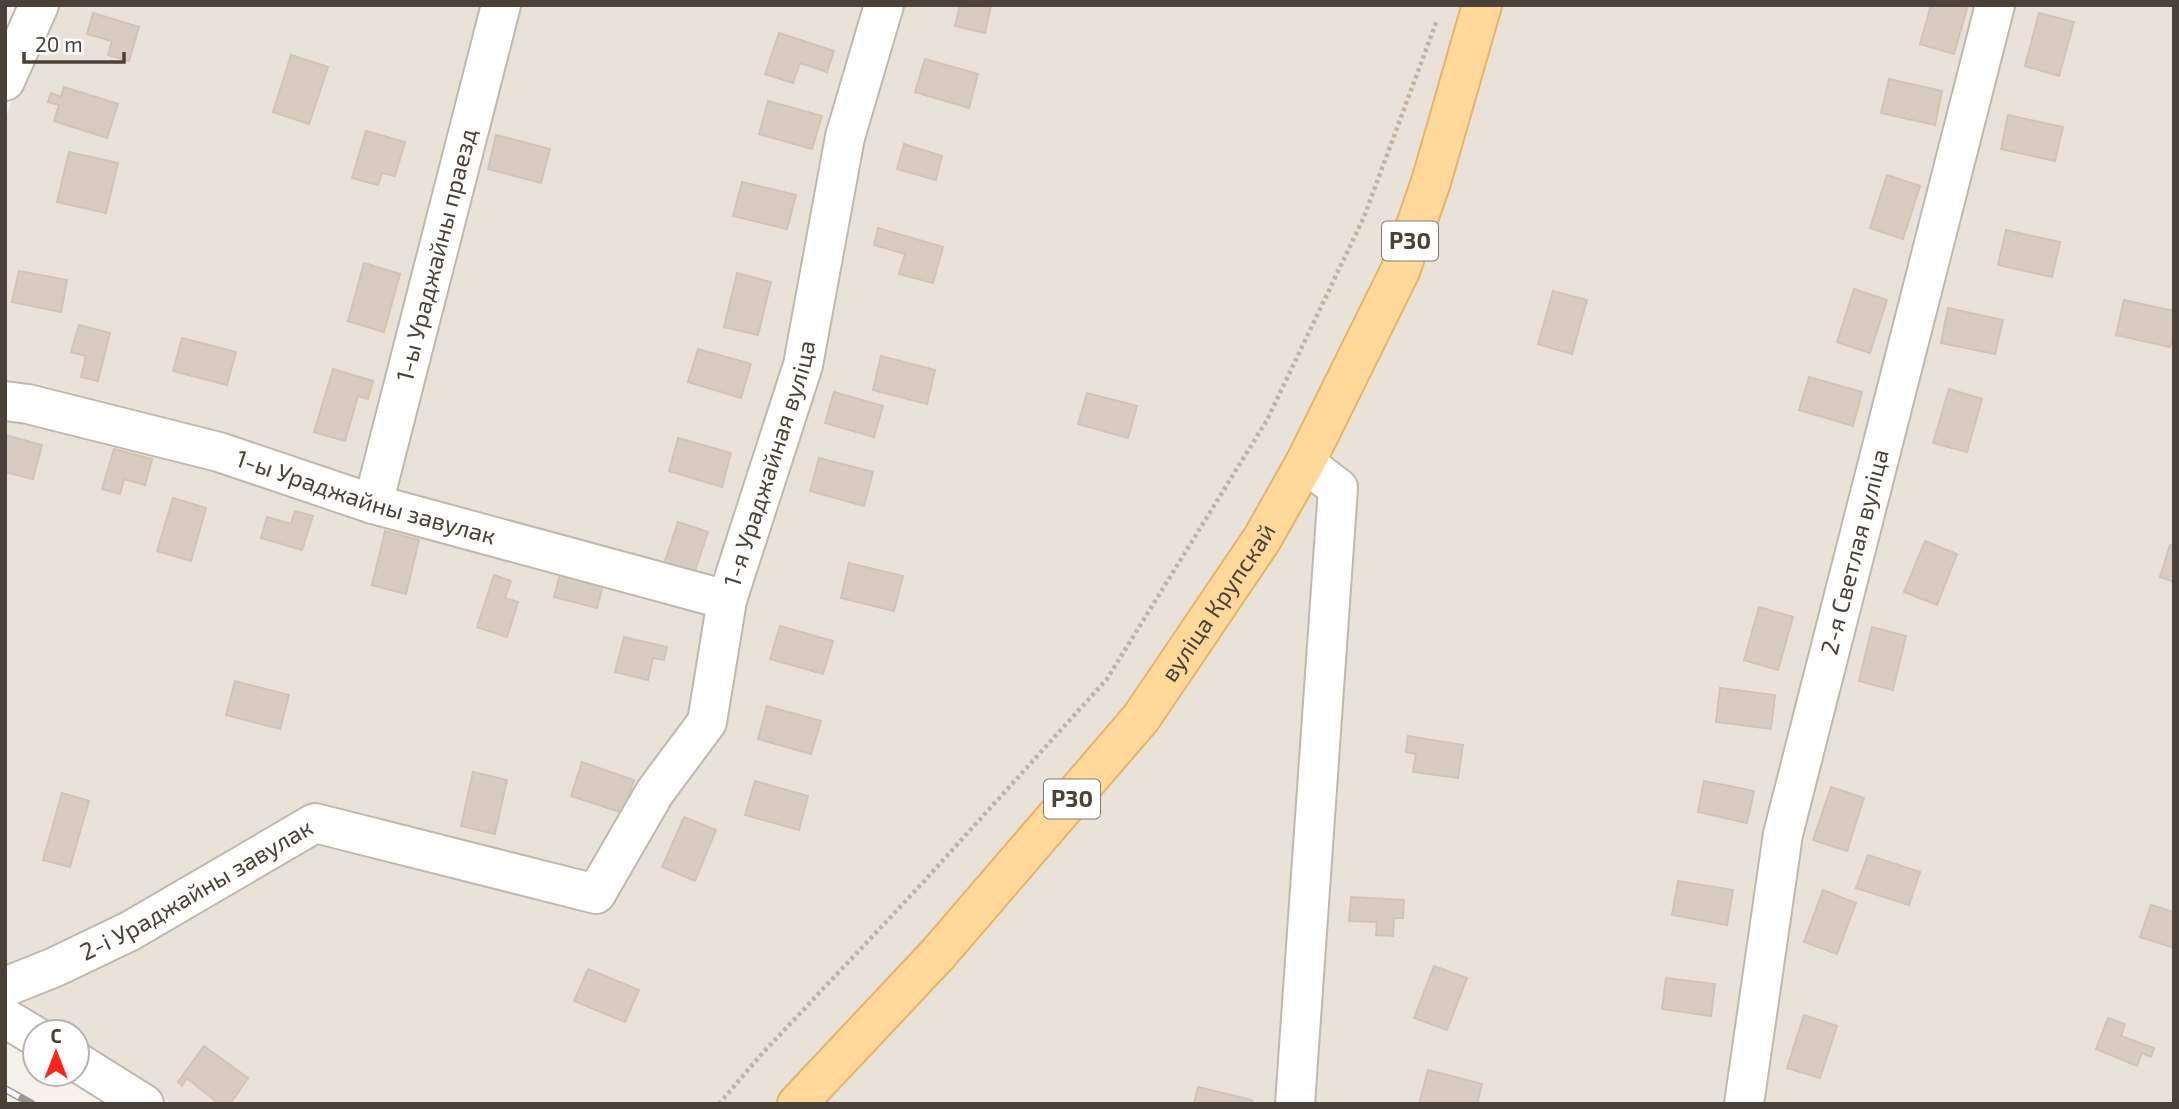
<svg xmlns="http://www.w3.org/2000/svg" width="2179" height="1109" font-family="'Exo 2',sans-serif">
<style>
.residential{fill:#e9e2d9}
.building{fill:#d7ccc0;stroke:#d2c3b3;stroke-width:2}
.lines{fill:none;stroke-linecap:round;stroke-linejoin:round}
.minor-casing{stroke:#c1b8ad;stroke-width:42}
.major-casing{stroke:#e6b368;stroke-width:42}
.path{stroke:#c3b29e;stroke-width:4.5;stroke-dasharray:3.5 3.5;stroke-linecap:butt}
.minor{stroke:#fff;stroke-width:38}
.major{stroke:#ffd89a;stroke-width:38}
.rail-casing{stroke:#999;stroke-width:8}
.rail{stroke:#fff;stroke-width:5;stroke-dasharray:16;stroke-linecap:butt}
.labels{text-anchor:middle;stroke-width:5;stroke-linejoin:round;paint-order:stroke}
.shield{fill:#fff;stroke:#807a74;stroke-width:2}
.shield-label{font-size:23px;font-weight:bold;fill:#4a4138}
.street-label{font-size:24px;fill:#4a4138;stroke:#fff}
</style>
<rect width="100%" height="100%" fill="#f5f1eb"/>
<!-- residential -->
<path class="residential" d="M 45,5 L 2174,5 L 2174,1104 L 173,1104 L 77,1045 L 77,1032 L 55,1032 L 5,996 L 5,121 Z"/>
<!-- building -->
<path class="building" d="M 960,5 L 991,5 L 985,33 L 955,26 Z
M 1931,5 L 1968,5 L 1954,54 L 1920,44 Z
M 93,13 L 139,27 L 129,61 L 108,55 L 112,41 L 87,34 Z
M 2039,13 L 2074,22 L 2059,76 L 2025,66 Z
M 779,33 L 834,51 L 827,72 L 800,63 L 793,83 L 765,74 Z
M 291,55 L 328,67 L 309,124 L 273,112 Z
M 925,59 L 978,74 L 969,108 L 915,92 Z
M 1889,79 L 1942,91 L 1935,125 L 1881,113 Z
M 64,87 L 118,104 L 107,138 L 54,121 L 59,105 L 48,102 L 51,93 L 61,97 Z
M 768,101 L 822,116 L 812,149 L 759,134 Z
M 2008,115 L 2063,127 L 2055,161 L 2001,149 Z
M 366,131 L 405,142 L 395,176 L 382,173 L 378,185 L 352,178 Z
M 496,135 L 550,149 L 541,183 L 488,169 Z
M 904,144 L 942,156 L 936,180 L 897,169 Z
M 69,152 L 118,163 L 106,213 L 57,202 Z
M 1887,175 L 1920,186 L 1903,239 L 1870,228 Z
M 742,182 L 796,195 L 787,229 L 733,216 Z
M 878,228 L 943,247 L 933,283 L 899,274 L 905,254 L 874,245 Z
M 2006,230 L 2060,242 L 2052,277 L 1998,265 Z
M 364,263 L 400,274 L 384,332 L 348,321 Z
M 19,271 L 67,280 L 61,312 L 12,302 Z
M 737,273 L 771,282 L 758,335 L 724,327 Z
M 1854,289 L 1887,300 L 1870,353 L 1837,342 Z
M 1553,291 L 1587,300 L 1572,354 L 1538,344 Z
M 2124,300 L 2174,311 L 2174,332 L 2170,347 L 2116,335 Z
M 1948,308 L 2003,320 L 1995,354 L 1941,343 Z
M 79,325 L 110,333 L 98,381 L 81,377 L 86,356 L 71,352 Z
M 182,338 L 236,352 L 227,385 L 173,371 Z
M 698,349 L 751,364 L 741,398 L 688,382 Z
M 881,356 L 935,370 L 927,404 L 873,390 Z
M 333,369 L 373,381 L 368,399 L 358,396 L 345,441 L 314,432 Z
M 1809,377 L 1862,392 L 1853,426 L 1799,410 Z
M 1949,389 L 1982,399 L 1967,452 L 1933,443 Z
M 834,392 L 883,406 L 874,437 L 825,423 Z
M 1087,393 L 1137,406 L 1128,438 L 1078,424 Z
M 5,435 L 42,445 L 33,479 L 5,472 Z
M 678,438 L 731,453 L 722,487 L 669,471 Z
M 114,449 L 152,459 L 145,485 L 124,479 L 120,494 L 102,489 Z
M 819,458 L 873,472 L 864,506 L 810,491 Z
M 173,498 L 206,508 L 191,561 L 157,551 Z
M 295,511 L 313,516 L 302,550 L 261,538 L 267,517 L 291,524 Z
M 678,522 L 708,532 L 692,580 L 662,570 Z
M 385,531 L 419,540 L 406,594 L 372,585 Z
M 1925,541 L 1957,554 L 1937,605 L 1904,592 Z
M 2170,545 L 2174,546 L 2174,582 L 2160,577 Z
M 849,563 L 903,576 L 894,611 L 841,598 Z
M 561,570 L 604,581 L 597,608 L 554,597 Z
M 494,575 L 511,581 L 505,598 L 518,602 L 507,637 L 477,627 Z
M 1759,607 L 1793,617 L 1778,670 L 1744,660 Z
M 780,626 L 833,641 L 823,674 L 770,659 Z
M 1872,627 L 1906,636 L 1893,690 L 1859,681 Z
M 624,637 L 667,647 L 664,660 L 653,658 L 648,680 L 615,672 Z
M 235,681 L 289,695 L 280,729 L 226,715 Z
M 1720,688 L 1775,695 L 1771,729 L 1716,722 Z
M 767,706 L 821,721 L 811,754 L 758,739 Z
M 1408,736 L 1463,745 L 1458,778 L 1413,772 L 1416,754 L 1406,752 Z
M 582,762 L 634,780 L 623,813 L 571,796 Z
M 473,772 L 507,780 L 495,834 L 461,826 Z
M 755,781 L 808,796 L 799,830 L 745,815 Z
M 1704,781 L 1754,791 L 1747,823 L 1698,812 Z
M 1831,787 L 1864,798 L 1847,851 L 1813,840 Z
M 62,793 L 89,801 L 70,867 L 43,860 Z
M 684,817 L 716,830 L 695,881 L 662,867 Z
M 1868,855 L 1920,872 L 1909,905 L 1856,888 Z
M 1678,881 L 1733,890 L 1727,925 L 1672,915 Z
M 1823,890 L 1856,903 L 1837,954 L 1804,942 Z
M 1351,897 L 1404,900 L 1403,918 L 1394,918 L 1393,936 L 1376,935 L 1377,922 L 1349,921 Z
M 2151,905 L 2174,912 L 2174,948 L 2140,937 Z
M 1434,966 L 1467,978 L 1447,1030 L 1414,1018 Z
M 588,969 L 639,990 L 625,1022 L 574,1001 Z
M 1666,978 L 1715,984 L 1711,1016 L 1662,1009 Z
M 1804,1015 L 1837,1026 L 1820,1078 L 1787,1068 Z
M 2108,1018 L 2125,1024 L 2121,1036 L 2154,1048 L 2151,1057 L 2142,1053 L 2137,1066 L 2096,1049 Z
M 204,1046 L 248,1078 L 230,1104 L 219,1104 L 187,1078 L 182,1086 L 178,1082 Z
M 1428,1070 L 1482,1084 L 1477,1104 L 1419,1104 Z
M 1198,1087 L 1252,1100 L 1251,1104 L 1194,1104 Z"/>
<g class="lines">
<!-- minor casing -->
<g class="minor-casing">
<g id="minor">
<path d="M 5,81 L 39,5"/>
<path id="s1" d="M 5,401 L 28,404 L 219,452 L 373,504 L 727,600"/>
<path id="s2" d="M 373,504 L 501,5"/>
<path id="s3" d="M 5,987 L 55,967 L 130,931 L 315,823 L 596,894 L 655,792 L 707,722 L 727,600 L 803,365 L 845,137 L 884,5"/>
<path d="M 5,1018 L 35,1036"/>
<path d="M 77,1062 L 144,1104"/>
<path d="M 1295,1104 L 1338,488 L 1305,463"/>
<path id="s4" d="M 1744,1104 L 1783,834 L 1995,5"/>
</g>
</g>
<!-- major casing -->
<g class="major-casing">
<g id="major">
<path id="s5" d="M 797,1104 L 938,954 L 1141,718 L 1262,539 L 1305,463 L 1400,271 L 1431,182 L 1482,5"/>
</g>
</g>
<!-- path -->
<path class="path" d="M 719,1104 L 759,1057 L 916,890 L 1107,679 L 1267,420 L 1364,217 L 1437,20"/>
<!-- minor -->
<use href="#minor" class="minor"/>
<!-- major -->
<use href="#major" class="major"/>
<!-- rail casing -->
<g class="rail-casing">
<path id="rail" d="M 5,1089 L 32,1104"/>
</g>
<!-- rail -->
<use href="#rail" class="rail"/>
</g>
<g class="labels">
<!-- shield labels -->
<g class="shield">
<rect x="1382" y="221.5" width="56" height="39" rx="5"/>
<rect x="1044" y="779.5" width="56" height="39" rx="5"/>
</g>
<g class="shield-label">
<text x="1410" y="249">Р30</text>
<text x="1072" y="807">Р30</text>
</g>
<!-- street labels -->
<g class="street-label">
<text dy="8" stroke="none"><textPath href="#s2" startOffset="257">1-ы Ураджайны праезд</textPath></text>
<text dy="8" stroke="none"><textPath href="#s3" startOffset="1113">1-я Ураджайная вуліца</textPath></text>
<text dy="8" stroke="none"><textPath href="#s1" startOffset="374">1-ы Ураджайны завулак</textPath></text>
<text dy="8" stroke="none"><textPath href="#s4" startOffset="564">2-я Светлая вуліца</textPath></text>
<text dy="8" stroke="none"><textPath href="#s5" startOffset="656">вуліца Крупскай</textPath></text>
<text dy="8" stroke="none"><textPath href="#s3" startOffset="215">2-і Ураджайны завулак</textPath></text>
</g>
</g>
<!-- border -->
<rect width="2179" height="1109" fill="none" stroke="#4a4138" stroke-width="14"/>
<!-- north arrow -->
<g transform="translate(56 1053)"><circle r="33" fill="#ffffff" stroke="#b7b3af" stroke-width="2"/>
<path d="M0-5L12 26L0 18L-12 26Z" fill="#fd251a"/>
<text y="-10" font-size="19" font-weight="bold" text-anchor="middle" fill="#4a4138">С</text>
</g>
<!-- scale -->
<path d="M24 52v10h100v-10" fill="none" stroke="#4a4138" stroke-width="3.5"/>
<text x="35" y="52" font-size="21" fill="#4a4138" stroke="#ffffff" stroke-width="5" paint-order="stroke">20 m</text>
</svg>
